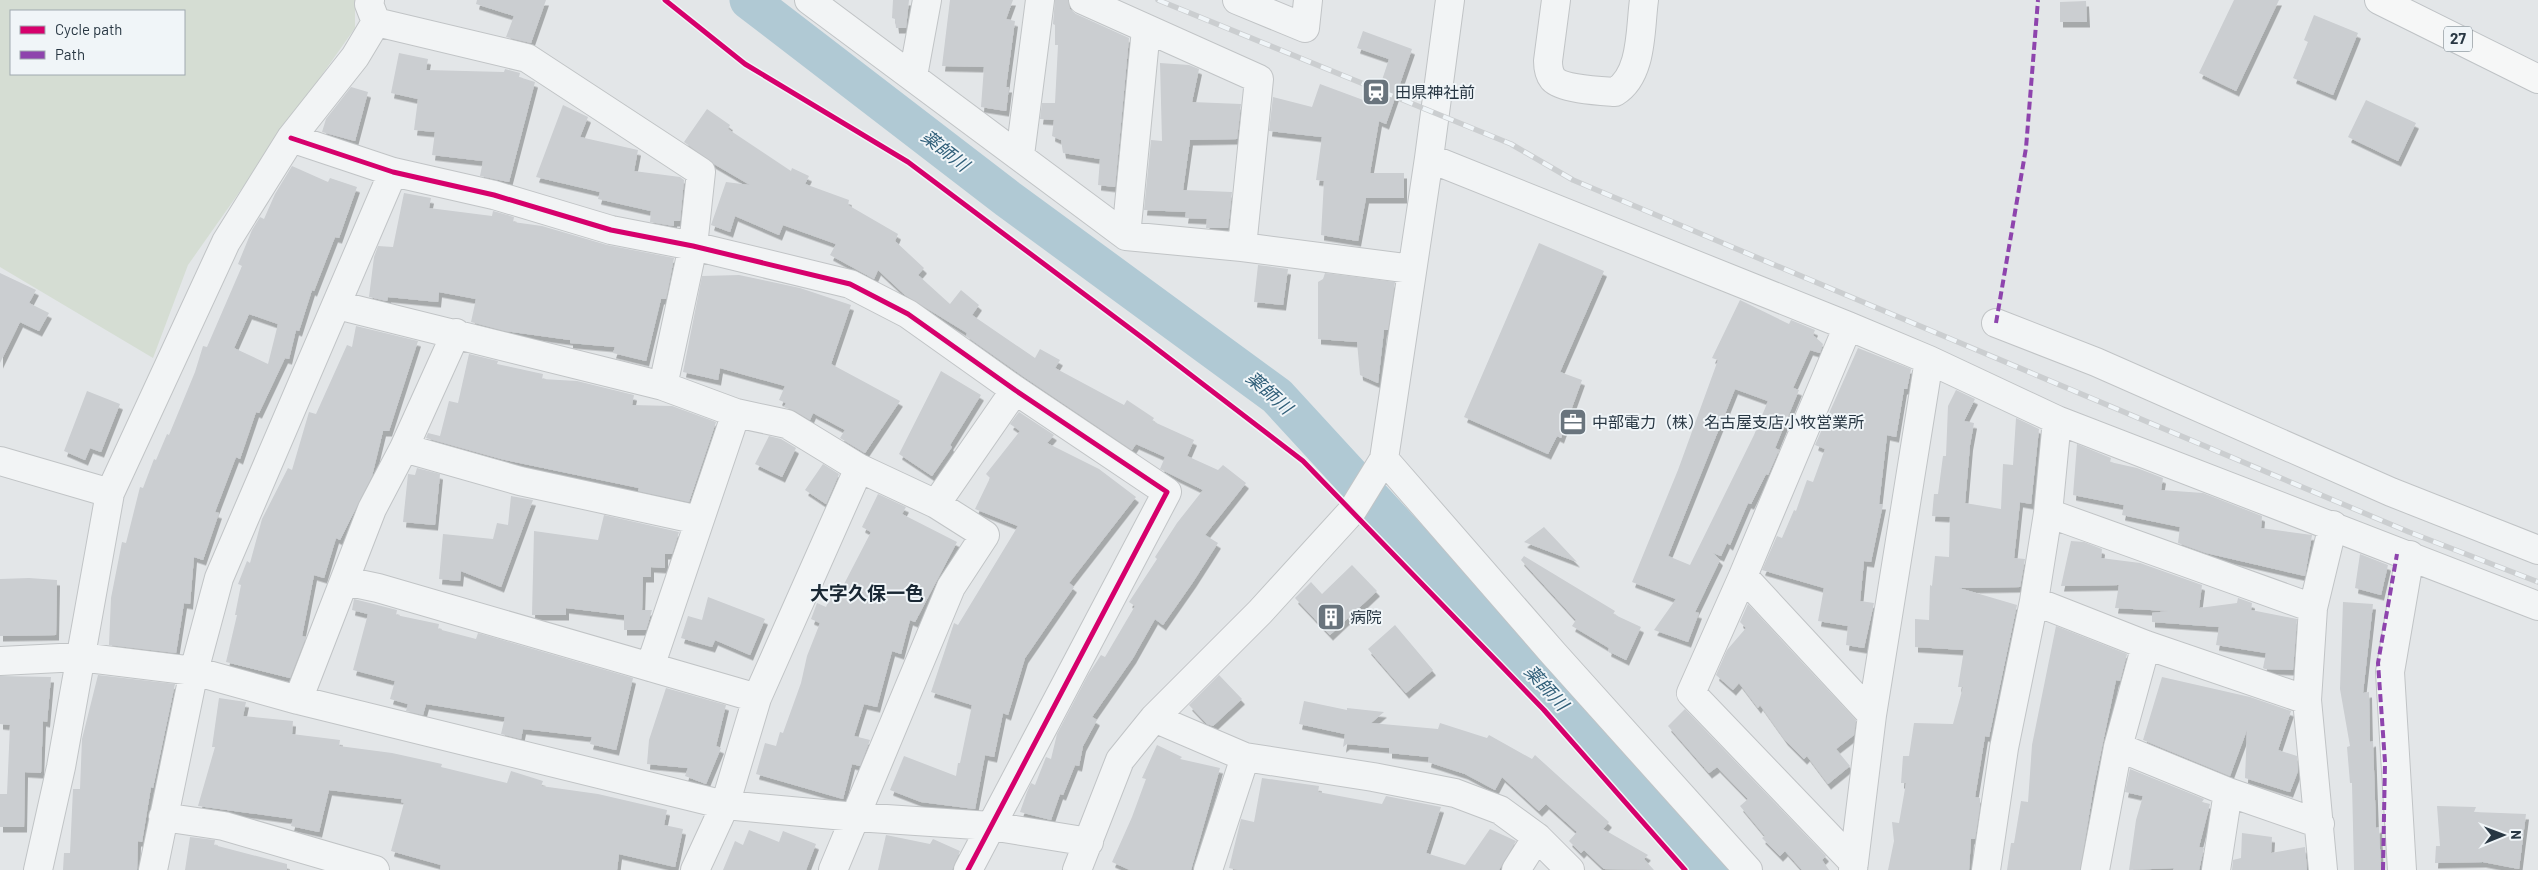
<svg xmlns="http://www.w3.org/2000/svg" width="2538" height="870" font-family="Barlow,'Noto Sans JP',sans-serif">
<style>
.green{fill:#d5ddd3;fill-rule:evenodd}
.lines{fill:none;stroke-linecap:round;stroke-linejoin:round}
.river{stroke:#b0c9d4;stroke-width:39}
.building{fill:#cbced1;fill-rule:evenodd;filter:url(#shadow)}
.minor-casing{stroke:#c1c4c6;stroke-width:30}
.major-casing{stroke:#bfc3c6;stroke-width:30}
.minor{stroke:#f2f4f5;stroke-width:28}
.major{stroke:#f6f7f7;stroke-width:28}
.rail-casing{stroke:#cbced0;stroke-width:5.5}
.rail{stroke:#f0f5f8;stroke-width:4;stroke-dasharray:11;stroke-linecap:butt}
.quiet{stroke:#8e44ad;stroke-width:4;stroke-dasharray:8 4;stroke-linecap:butt}
.cycleway-casing{stroke:#f0f5f8;stroke-width:8}
.cycleway{stroke:#d6006c;stroke-width:5}
.labels{text-anchor:middle;stroke-width:4;stroke-linejoin:round;paint-order:stroke}
.shield{fill:#f0f5f8;stroke:#647079;stroke-width:1}
.shield-label{font-size:15px;font-weight:bold;fill:#283743}
.poi-label{font-size:16px;fill:#283743;stroke:#f0f5f8;text-anchor:start}
.water-label{font-size:18px;font-style:italic;fill:#305f79;stroke:#f0f5f8}
.quarter-label{font-size:19px;font-weight:bold;fill:#1a2834;stroke:#f0f5f8}
</style>
<defs>
<filter id="shadow"><feDropShadow dx="3" dy="5.5" stdDeviation="0" flood-color="#0004"/></filter>
</defs>
<rect width="100%" height="100%" fill="#e3e6e8"/>
<!-- green -->
<path class="green" d="M 0,0 L 355,0 L 355,28 L 188,265 L 153,358 L 0,267 ZM 11,11 L 184,11 L 184,74 L 11,74 Z"/>
<g class="lines">
<!-- river -->
<path class="river" d="M 749,0 L 1008,199 L 1277,396 L 1713,870"/>
</g>
<!-- building -->
<path class="building" d="M 477,0 L 546,0 L 531,43 L 506,37 L 514,16 L 476,4 Z
M 893,0 L 909,0 L 906,28 L 896,28 L 895,19 L 892,18 Z
M 950,0 L 1013,0 L 1006,19 L 1015,21 L 1006,87 L 1009,87 L 1006,111 L 981,107 L 984,67 L 942,66 Z
M 1055,0 L 1068,0 L 1070,9 L 1076,14 L 1129,38 L 1115,187 L 1098,185 L 1100,159 L 1063,153 L 1061,140 L 1052,136 L 1054,120 L 1040,119 L 1042,103 L 1055,103 L 1058,45 L 1055,45 L 1055,25 L 1053,24 Z
M 2234,0 L 2279,0 L 2236,91 L 2199,73 Z
M 2086,1 L 2087,22 L 2060,22 L 2060,2 Z
M 2314,15 L 2358,33 L 2333,95 L 2293,78 L 2308,42 L 2304,40 Z
M 1363,31 L 1412,49 L 1386,124 L 1379,121 L 1370,173 L 1404,173 L 1404,198 L 1366,198 L 1358,241 L 1321,235 L 1324,181 L 1316,180 L 1322,137 L 1269,131 L 1273,97 L 1312,107 L 1320,84 L 1374,104 L 1389,59 L 1357,48 Z
M 399,53 L 428,59 L 426,70 L 504,72 L 505,69 L 520,73 L 519,77 L 535,82 L 509,182 L 480,176 L 483,161 L 432,155 L 435,132 L 414,130 L 418,99 L 391,93 Z
M 1160,63 L 1189,65 L 1199,69 L 1192,102 L 1241,104 L 1237,139 L 1190,140 L 1183,190 L 1232,192 L 1228,228 L 1206,228 L 1207,219 L 1185,218 L 1186,212 L 1144,210 L 1151,140 L 1162,141 Z
M 351,87 L 368,92 L 355,141 L 322,132 L 326,119 Z
M 2366,100 L 2416,123 L 2398,161 L 2348,137 Z
M 563,105 L 588,117 L 580,137 L 638,150 L 634,171 L 680,177 L 684,180 L 680,221 L 674,221 L 674,226 L 650,222 L 651,211 L 598,199 L 600,192 L 536,177 Z
M 707,109 L 730,125 L 728,129 L 791,171 L 792,168 L 809,176 L 805,184 L 849,200 L 848,205 L 898,234 L 895,241 L 924,268 L 918,275 L 950,304 L 961,290 L 979,305 L 972,315 L 1035,358 L 1040,349 L 1060,360 L 1055,368 L 1124,405 L 1127,400 L 1154,418 L 1152,421 L 1194,440 L 1187,456 L 1218,470 L 1223,465 L 1246,483 L 1205,535 L 1218,543 L 1193,582 L 1163,625 L 1155,619 L 1133,658 L 1092,717 L 1097,720 L 1083,746 L 1079,766 L 1075,765 L 1063,795 L 1060,794 L 1051,820 L 1020,812 L 1027,792 L 1031,783 L 1035,785 L 1046,757 L 1051,759 L 1057,734 L 1088,675 L 1101,655 L 1105,657 L 1135,606 L 1129,602 L 1157,559 L 1155,557 L 1177,523 L 1203,490 L 1160,469 L 1165,457 L 1136,444 L 1132,450 L 1024,377 L 966,336 L 967,333 L 905,295 L 878,270 L 874,279 L 830,255 L 836,244 L 783,225 L 779,235 L 735,216 L 730,232 L 711,225 L 726,182 L 750,185 L 714,164 L 684,142 Z
M 292,166 L 328,182 L 330,178 L 357,187 L 339,238 L 335,237 L 314,291 L 312,290 L 299,331 L 296,330 L 289,359 L 285,358 L 259,413 L 256,412 L 240,459 L 236,457 L 215,512 L 219,513 L 203,560 L 194,557 L 190,604 L 184,603 L 176,653 L 109,645 L 111,598 L 122,542 L 126,543 L 140,487 L 143,488 L 154,459 L 156,460 L 167,434 L 169,435 L 195,372 L 203,346 L 207,347 L 242,266 L 238,264 L 252,230 L 260,217 L 264,219 L 275,194 ZM 249,314 L 278,324 L 268,364 L 234,348 Z
M 404,193 L 431,198 L 429,208 L 492,216 L 493,211 L 514,217 L 513,222 L 542,226 L 607,245 L 674,258 L 666,299 L 661,299 L 646,361 L 613,353 L 615,347 L 570,343 L 570,340 L 505,331 L 471,322 L 476,299 L 439,292 L 438,302 L 388,297 L 387,301 L 369,297 L 374,257 L 378,246 L 393,247 Z
M 1539,243 L 1604,271 L 1560,372 L 1582,380 L 1561,438 L 1557,436 L 1548,454 L 1464,417 Z
M 1258,265 L 1288,269 L 1283,305 L 1254,302 Z
M 0,273 L 36,290 L 29,303 L 49,313 L 39,331 L 20,322 L 0,363 Z
M 1325,273 L 1395,282 L 1388,330 L 1384,330 L 1378,383 L 1360,375 L 1357,342 L 1318,339 L 1318,282 L 1323,279 Z
M 739,275 L 800,288 L 851,305 L 831,364 L 900,401 L 865,453 L 840,438 L 845,430 L 813,413 L 810,420 L 795,411 L 784,407 L 786,403 L 779,400 L 785,386 L 720,368 L 718,380 L 683,372 L 702,276 Z
M 1740,300 L 1789,324 L 1791,320 L 1815,330 L 1813,335 L 1823,344 L 1820,353 L 1810,350 L 1793,388 L 1799,390 L 1775,448 L 1779,450 L 1768,475 L 1766,474 L 1751,504 L 1748,503 L 1730,545 L 1727,543 L 1721,556 L 1713,553 L 1720,560 L 1695,612 L 1699,613 L 1688,642 L 1654,630 L 1676,599 L 1632,582 L 1678,470 L 1718,360 L 1712,358 ZM 1735,389 L 1768,401 L 1754,435 L 1690,565 L 1668,556 Z
M 356,326 L 418,341 L 389,431 L 383,431 L 372,476 L 340,540 L 336,538 L 324,578 L 314,575 L 302,636 L 306,637 L 290,678 L 226,662 L 237,615 L 235,615 L 241,585 L 238,584 L 247,561 L 250,563 L 262,519 L 288,468 L 292,470 L 309,412 L 316,414 L 347,345 L 352,347 Z
M 1858,348 L 1911,369 L 1907,389 L 1904,389 L 1896,437 L 1887,435 L 1879,504 L 1883,504 L 1871,562 L 1864,561 L 1860,601 L 1874,603 L 1864,648 L 1846,645 L 1848,626 L 1818,621 L 1824,588 L 1762,570 L 1777,536 L 1782,538 L 1794,510 L 1796,511 L 1807,480 L 1813,482 L 1825,449 L 1815,445 Z
M 469,354 L 498,361 L 497,364 L 543,374 L 542,379 L 577,381 L 634,395 L 632,405 L 672,406 L 716,422 L 689,502 L 638,491 L 639,488 L 501,459 L 426,438 L 428,433 L 440,436 L 449,401 L 458,403 Z
M 941,371 L 981,395 L 950,445 L 952,447 L 932,476 L 899,454 Z
M 1956,390 L 1975,399 L 1964,421 L 1974,423 L 1970,445 L 1965,503 L 2001,509 L 2003,464 L 2013,465 L 2016,418 L 2039,429 L 2031,504 L 2020,502 L 2014,558 L 2025,559 L 2020,587 L 1959,588 L 2017,605 L 1989,737 L 1985,736 L 1975,797 L 1980,798 L 1980,806 L 1975,839 L 1971,839 L 1969,870 L 1888,870 L 1894,841 L 1892,822 L 1899,823 L 1906,783 L 1901,783 L 1903,756 L 1909,756 L 1914,723 L 1953,724 L 1963,687 L 1958,687 L 1964,650 L 1915,647 L 1915,619 L 1929,620 L 1930,585 L 1932,586 L 1935,556 L 1949,557 L 1950,517 L 1932,516 L 1934,494 L 1938,494 L 1943,456 L 1946,456 L 1948,406 Z
M 87,391 L 120,404 L 101,452 L 90,448 L 85,460 L 64,451 Z
M 1019,412 L 1054,435 L 1047,443 L 1099,469 L 1136,497 L 1069,583 L 1074,587 L 1025,658 L 1008,715 L 1003,713 L 994,757 L 985,755 L 975,809 L 921,802 L 890,790 L 904,756 L 956,776 L 958,763 L 960,763 L 972,705 L 931,692 L 954,623 L 958,625 L 1018,526 L 975,509 L 990,478 L 986,474 L 1020,431 L 1010,424 Z
M 769,436 L 781,439 L 796,448 L 782,477 L 755,464 Z
M 2077,444 L 2111,458 L 2110,462 L 2137,468 L 2163,478 L 2161,490 L 2203,493 L 2262,516 L 2261,528 L 2312,535 L 2305,576 L 2206,553 L 2178,543 L 2180,527 L 2122,515 L 2124,505 L 2073,495 Z
M 823,464 L 839,474 L 826,504 L 805,490 Z
M 417,468 L 440,474 L 435,525 L 403,522 L 408,474 L 415,475 Z
M 878,494 L 906,507 L 902,514 L 957,542 L 915,622 L 910,620 L 901,654 L 892,651 L 877,707 L 864,704 L 854,736 L 870,740 L 860,766 L 852,764 L 843,799 L 756,774 L 765,743 L 776,746 L 780,732 L 783,733 L 801,683 L 807,656 L 820,623 L 811,619 L 817,603 L 826,607 L 835,585 L 842,588 L 871,532 L 862,527 Z
M 511,496 L 533,500 L 501,587 L 461,571 L 460,581 L 439,579 L 443,534 L 493,539 L 497,523 L 508,525 Z
M 604,515 L 679,532 L 672,554 L 665,554 L 665,568 L 651,567 L 651,577 L 643,577 L 642,610 L 652,610 L 646,630 L 624,630 L 624,615 L 566,608 L 566,615 L 532,615 L 534,531 L 598,540 Z
M 1544,527 L 1577,562 L 1524,542 Z
M 2071,541 L 2084,542 L 2102,549 L 2101,558 L 2140,563 L 2202,585 L 2199,608 L 2237,603 L 2238,598 L 2252,603 L 2251,610 L 2297,619 L 2293,670 L 2265,669 L 2263,668 L 2266,653 L 2216,645 L 2219,627 L 2152,622 L 2152,613 L 2168,611 L 2115,608 L 2119,585 L 2061,586 Z
M 2360,554 L 2388,565 L 2381,595 L 2355,588 Z
M 1524,556 L 1615,611 L 1613,614 L 1641,627 L 1626,660 L 1608,651 L 1609,648 L 1572,626 L 1576,620 L 1521,560 Z
M 1352,565 L 1377,591 L 1330,635 L 1295,598 L 1311,582 L 1322,594 Z
M 29,578 L 57,580 L 56,635 L 0,636 L 0,579 Z
M 708,597 L 765,619 L 750,655 L 715,640 L 712,647 L 681,638 L 688,616 L 702,620 Z
M 354,599 L 397,610 L 396,615 L 439,624 L 438,629 L 476,639 L 478,633 L 633,678 L 616,750 L 590,744 L 592,737 L 523,729 L 521,739 L 501,734 L 505,717 L 426,704 L 423,715 L 406,711 L 408,704 L 390,699 L 395,681 L 353,670 L 368,614 L 352,610 Z
M 2343,602 L 2373,604 L 2363,693 L 2369,692 L 2370,742 L 2373,741 L 2376,828 L 2379,827 L 2381,870 L 2354,870 L 2352,783 L 2350,783 L 2347,747 L 2350,746 L 2340,689 Z
M 1748,604 L 1856,720 L 1854,735 L 1836,749 L 1850,766 L 1828,784 L 1807,756 L 1804,759 L 1785,740 L 1760,705 L 1758,708 L 1739,683 L 1733,690 L 1716,675 L 1727,650 L 1746,628 L 1740,622 Z
M 1395,625 L 1433,670 L 1406,693 L 1368,649 Z
M 2056,626 L 2127,654 L 2120,681 L 2116,680 L 2094,785 L 2080,870 L 2007,870 L 2011,843 L 2014,843 L 2021,801 L 2028,802 L 2032,745 Z
M 98,675 L 175,684 L 153,788 L 151,787 L 142,842 L 138,841 L 137,870 L 63,870 L 64,853 L 70,853 L 73,789 L 80,789 L 82,739 Z
M 1219,675 L 1242,699 L 1213,726 L 1207,724 L 1189,705 Z
M 0,676 L 51,677 L 47,722 L 43,721 L 41,773 L 25,772 L 24,827 L 0,827 L 0,794 L 7,794 L 10,725 L 0,724 Z
M 2162,677 L 2250,697 L 2291,711 L 2278,750 L 2297,756 L 2298,771 L 2290,792 L 2245,778 L 2247,730 L 2230,776 L 2143,740 Z
M 666,688 L 726,705 L 716,746 L 721,748 L 706,784 L 685,776 L 688,768 L 647,764 L 649,740 Z
M 219,698 L 246,702 L 243,716 L 293,721 L 292,734 L 340,740 L 339,746 L 392,753 L 442,764 L 441,767 L 507,783 L 511,771 L 543,781 L 541,786 L 598,794 L 667,810 L 664,825 L 683,829 L 675,867 L 619,854 L 617,870 L 440,870 L 441,865 L 391,851 L 404,803 L 401,802 L 402,799 L 329,790 L 319,832 L 291,826 L 293,819 L 198,806 L 215,747 L 212,747 Z
M 1304,701 L 1347,710 L 1347,708 L 1384,712 L 1371,723 L 1438,729 L 1440,723 L 1487,738 L 1489,735 L 1532,759 L 1535,755 L 1609,822 L 1603,829 L 1648,855 L 1644,859 L 1654,870 L 1604,869 L 1584,850 L 1581,853 L 1569,841 L 1577,832 L 1546,804 L 1539,811 L 1502,777 L 1495,790 L 1465,774 L 1428,762 L 1429,757 L 1389,753 L 1389,748 L 1347,744 L 1343,747 L 1345,734 L 1299,724 Z
M 1685,709 L 1826,856 L 1822,860 L 1829,870 L 1802,870 L 1785,851 L 1780,856 L 1762,838 L 1765,836 L 1740,806 L 1748,799 L 1717,767 L 1709,773 L 1668,726 Z
M 1157,745 L 1182,757 L 1180,759 L 1220,768 L 1191,870 L 1130,870 L 1112,862 L 1132,817 L 1146,779 L 1142,778 Z
M 2130,769 L 2204,799 L 2202,802 L 2210,804 L 2199,847 L 2204,848 L 2199,870 L 2173,870 L 2174,868 L 2129,870 L 2136,820 L 2143,796 L 2125,792 Z
M 1262,778 L 1319,786 L 1318,792 L 1382,804 L 1386,796 L 1441,807 L 1426,853 L 1465,865 L 1490,829 L 1516,841 L 1499,870 L 1238,870 L 1229,868 L 1241,819 L 1254,822 Z
M 2437,806 L 2476,807 L 2474,812 L 2526,814 L 2519,869 L 2483,862 L 2435,863 L 2436,846 L 2440,846 Z
M 749,830 L 779,842 L 783,831 L 816,844 L 806,870 L 723,870 L 735,841 L 743,845 Z
M 2242,833 L 2272,837 L 2271,853 L 2305,847 L 2307,870 L 2232,870 L 2233,860 L 2241,858 Z
M 886,835 L 930,844 L 933,839 L 960,851 L 952,870 L 878,870 Z
M 190,837 L 215,840 L 214,845 L 287,864 L 287,870 L 185,870 Z"/>
<g class="lines">
<!-- minor casing -->
<g class="minor-casing">
<path id="minor" d="M 370,0 L 369,4 L 376,22
M 809,0 L 1126,236 L 1242,247 L 1412,269
M 1083,0 L 1259,79 L 1242,247
M 1237,0 L 1305,28 L 1308,0
M 1556,0 L 1548,61 C 1548,67 1549,74 1553,79 C 1562,89 1602,91 1615,92 C 1643,75 1640,28 1644,0
M 376,22 L 527,58 L 701,172 L 693,246 L 663,386
M 913,76 L 927,0
M 291,138 L 393,172 L 494,195 L 611,230 L 693,246 L 850,284 L 908,314 L 1015,390 L 1167,492 L 968,870
M 1020,155 L 1040,0
M 1429,158 L 1848,326 L 1929,360 L 2057,420 L 2538,606
M 1126,236 L 1146,29
M 337,305 L 663,386 L 736,413 L 787,424 L 859,468 L 936,504 L 985,535 L 951,587 L 833,870
M 1996,323 L 2096,362 L 2391,492 L 2538,550
M 1848,326 L 1743,576 L 1691,693 L 1854,863
M 404,448 L 520,481 L 699,520
M 1384,459 L 1553,653 L 1748,870
M 0,461 L 110,493
M 936,504 L 1015,390
M 2048,513 L 2057,420
M 1743,576 L 1872,715
M 345,581 L 378,588 L 757,698
M 2034,601 L 2146,645 L 2307,700
M 2313,608 L 2333,525
M 0,661 L 80,657 L 194,671 L 298,700 L 725,805 L 856,817 L 991,826 L 1089,842
M 650,667 L 736,413
M 298,700 L 372,509 L 404,448 L 456,333
M 1154,718 L 1245,757 L 1373,777 L 1455,793 L 1500,810 L 1537,837 L 1570,870
M 2118,747 L 2228,792 L 2320,824
M 163,817 L 224,826 L 375,870
M 38,870 L 61,767 L 110,493 L 226,242 L 291,138 L 355,57 L 376,22
M 153,870 L 194,671 L 219,578 L 393,172
M 695,870 L 725,805 L 757,698 L 859,468
M 1077,870 L 1120,760 L 1154,718 L 1260,612 L 1352,511 L 1384,459 L 1429,158 L 1450,0
M 1208,870 L 1245,757
M 1516,870 L 1537,837
M 1853,870 L 1872,715 L 1929,360
M 1986,870 L 2004,748 L 2034,601 L 2048,513 L 2313,608 L 2307,700 L 2323,870
M 2095,870 L 2118,747 L 2146,645
M 2216,870 L 2228,792
M 2402,870 L 2390,672 L 2410,555"/>
</g>
<!-- major casing -->
<g class="major-casing">
<path id="major" d="M 2379,0 L 2538,79"/>
</g>
<!-- minor -->
<use href="#minor" class="minor"/>
<!-- major -->
<use href="#major" class="major"/>
<!-- rail casing -->
<g class="rail-casing">
<path id="rail" d="M 1158,0 L 1511,144 L 1573,180 L 2409,532 L 2538,582"/>
</g>
<!-- rail -->
<use href="#rail" class="rail"/>
<!-- quiet -->
<path class="quiet" d="M 1996,323 L 2026,148 L 2038,0
M 2383,870 L 2385,762 L 2378,663 L 2397,554"/>
<!-- cycleway casing -->
<g class="cycleway-casing">
<path id="cycleway" d="M 665,0 L 745,64 L 908,162 L 1144,339 L 1303,461 L 1544,710 L 1685,870
M 291,138 L 393,172 L 494,195 L 611,230 L 693,246 L 850,284 L 908,314 L 1015,390 L 1167,492 L 968,870"/>
</g>
<!-- cycleway -->
<use href="#cycleway" class="cycleway"/>
</g>
<!-- icons -->
<defs>
<g id="station-square" transform="scale(1.4375)"><rect x="-9" y="-9" width="18" height="18" rx="4" fill="#69747d" stroke="#f0f5f8"/><path d="M-3-6H3Q5-6 5-4V2Q5 4 3 4L4.5 6H3L1.5 4h-3L-3 6H-4.5L-3 4Q-5 4-5 2V-4Q-5-6-3-6ZM-3.5-4v3h7v-3ZM-3.5 1v1.5H-2V1ZM2 1v1.5H3.5V1Z" fill="#fff"/></g>
<g id="office-square" transform="scale(1.4375)"><rect x="-9" y="-9" width="18" height="18" rx="4" fill="#69747d" stroke="#f0f5f8"/><path d="M-6-3h4V-5.5h4V-3h4V5H-6ZM-1-4.5V-3h2v-1.5ZM-6 0V1H6V0Z" fill="#fff"/></g>
<g id="building-square" transform="scale(1.4375)"><rect x="-9" y="-9" width="18" height="18" rx="4" fill="#69747d" stroke="#f0f5f8"/><path d="M-4-6H4V6H1V3H-1V6H-4ZM-2.5-4.3h1.7v1.8h-1.7ZM.8-4.3h1.7v1.8H.8ZM-2.5-1h1.7V.8h-1.7ZM.8-1h1.7V.8H.8Z" fill="#fff"/></g>
</defs>
<g fill-rule="evenodd">
<use href="#station-square" x="1376" y="92"/>
<use href="#office-square" x="1573" y="422"/>
<use href="#building-square" x="1331" y="617"/>
</g>
<g class="labels">
<!-- shield labels -->
<rect class="shield" x="2444" y="26.5" width="28" height="25" rx="4"/>
<g class="shield-label">
<text x="2458" y="44">27</text>
</g>
<!-- poi labels -->
<g class="poi-label">
<text x="1395" y="98">田県神社前</text>
<text x="1592" y="428">中部電力（株）名古屋支店小牧営業所</text>
<text x="1350" y="623">病院</text>
</g>
<!-- water labels -->
<g class="water-label">
<text transform="translate(945 151) rotate(38)" y="6">薬師川</text>
<text transform="translate(1269 393) rotate(41)" y="6">薬師川</text>
<text transform="translate(1546 688) rotate(47)" y="6">薬師川</text>
</g>
<!-- quarter labels -->
<g class="quarter-label">
<text x="867" y="600">大字久保一色</text>
</g>
</g>
<!-- legend -->
<rect x="10" y="10" width="175" height="65" fill="#f0f5f8" stroke="#a0a9b0"/>
<rect x="20" y="26" width="25" height="8" fill="#d6006c" stroke="#a0a9b0"/>
<text x="55" y="35" font-size="15" fill="#283743">Cycle path</text>
<rect x="20" y="51" width="25" height="8" fill="#8e44ad" stroke="#a0a9b0"/>
<text x="55" y="60" font-size="15" fill="#283743">Path</text>
<!-- north arrow -->
<g transform="translate(2503 835) rotate(89)" stroke="#f0f5f8" stroke-width="4" paint-order="stroke">
<path d="M0-4L9 19L0 12L-9 19Z" fill="#283743"/>
<text y="-8" font-size="14" font-weight="bold" text-anchor="middle" fill="#283743">N</text>
</g>
</svg>
